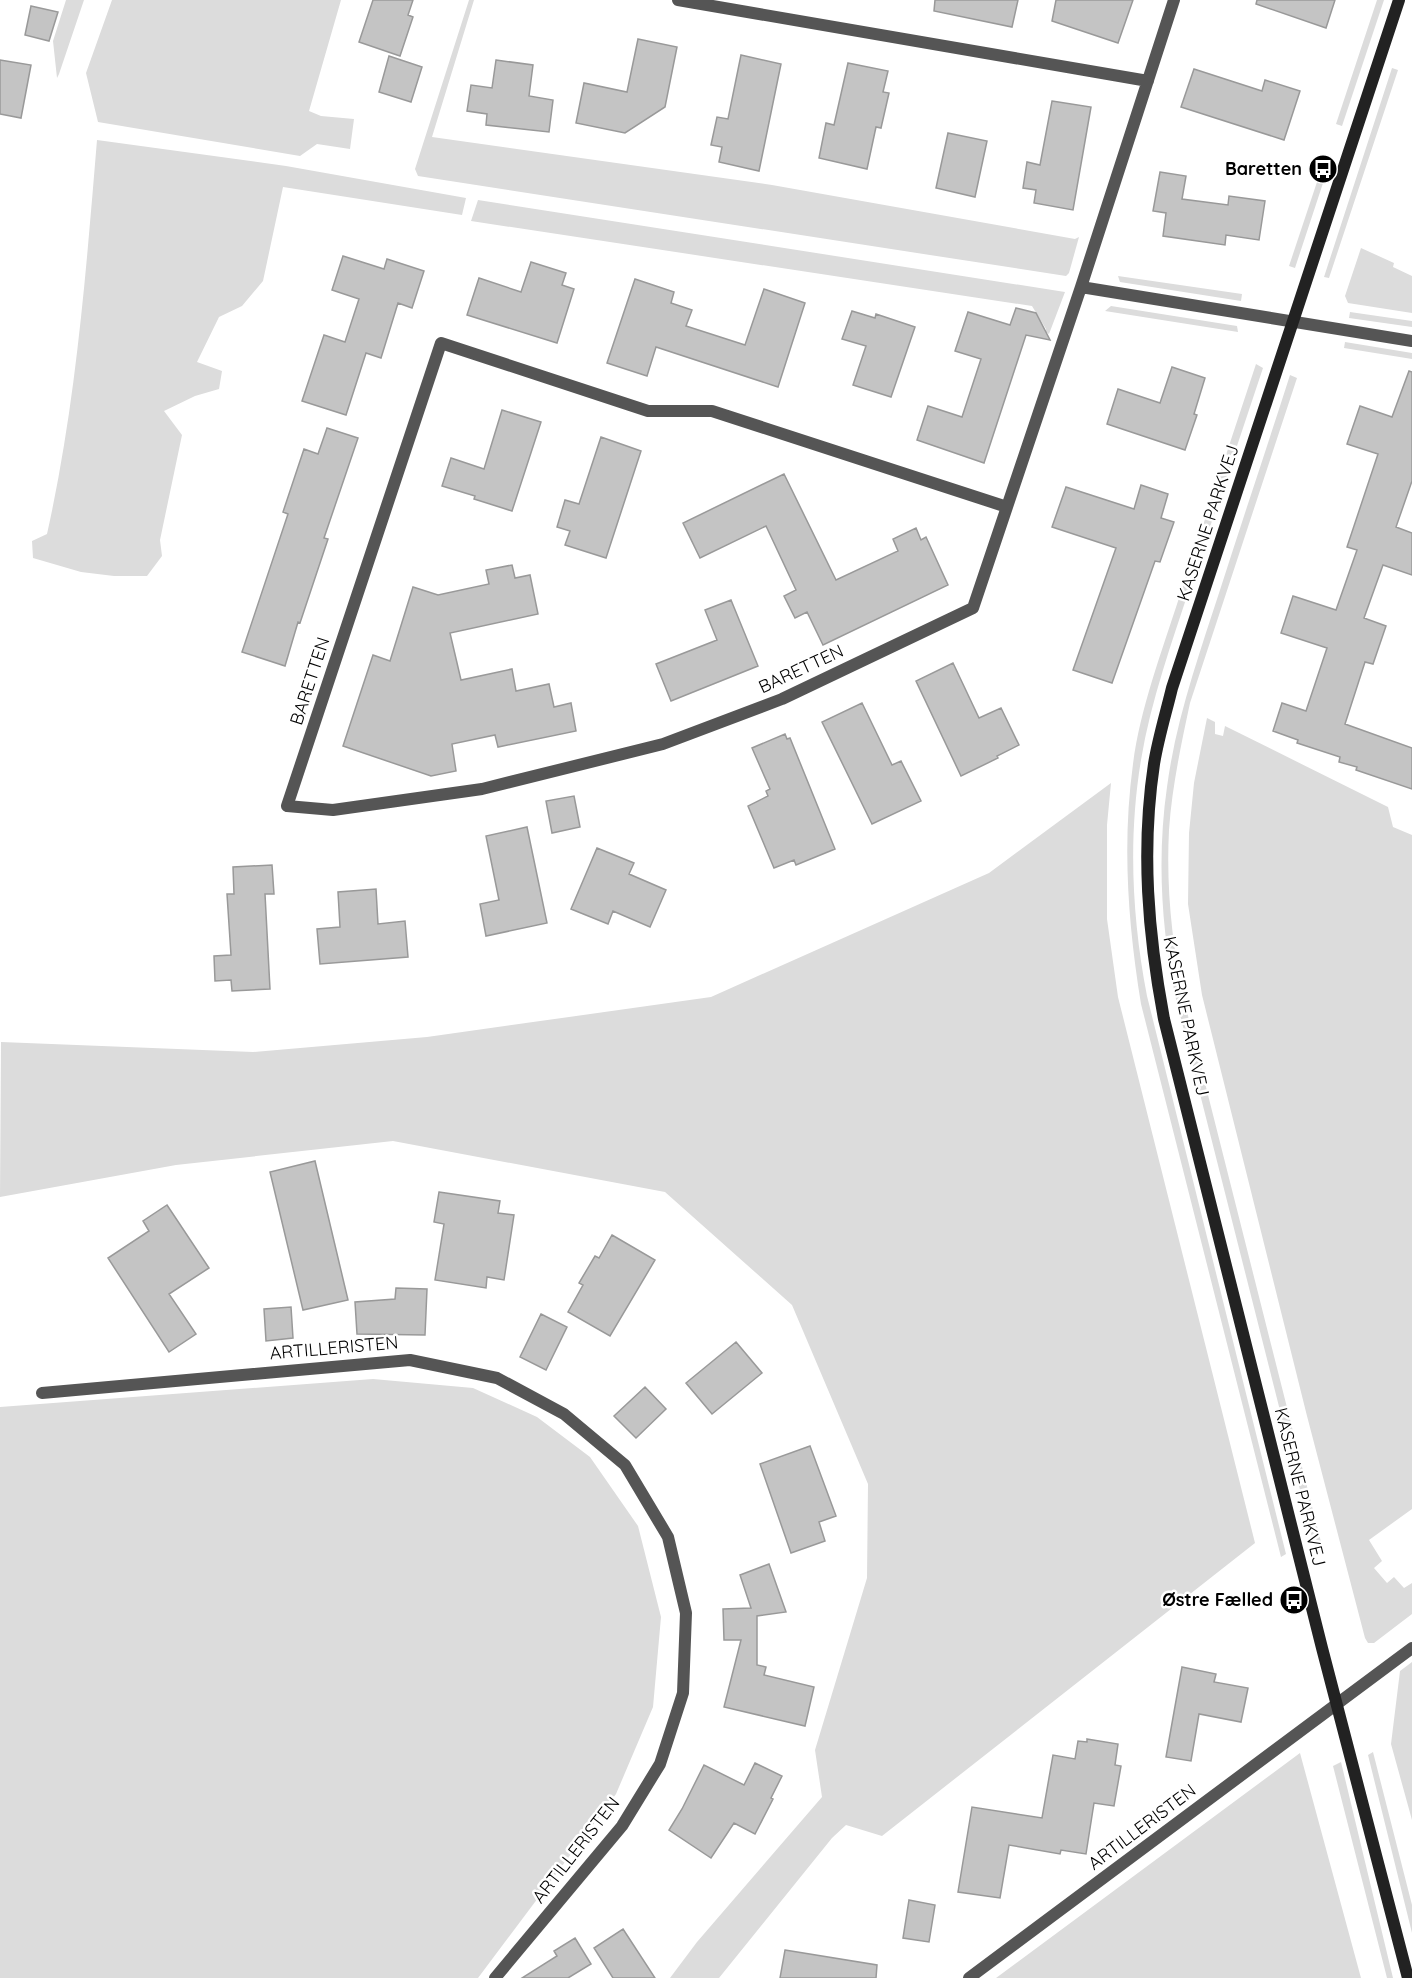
<svg xmlns="http://www.w3.org/2000/svg" width="1412" height="1978" font-family="Quicksand,sans-serif">
<style>
.green{fill:#dcdcdc}
.building{fill:#c4c4c4;stroke:#999;stroke-width:1.5}
.lines{fill:none;stroke-linecap:round;stroke-linejoin:round}
.street{stroke:#555;stroke-width:12}
.secondary{stroke:#222;stroke-width:12}
.labels{text-anchor:middle;stroke-width:5;stroke-linejoin:round;paint-order:stroke}
.poi-label{font-size:18px;font-weight:bold;fill:#000;stroke:#fff;text-anchor:end}
.street-label{font-size:18px;fill:#000;stroke:#fff}
</style>
<rect width="100%" height="100%" fill="#fff"/>
<!-- green -->
<path class="green" d="M 66,0 L 84,0 L 59,74 L 57,78 L 53,41 Z
M 112,0 L 341,0 L 309,111 L 321,116 L 354,119 L 350,149 L 317,144 L 300,156 L 98,122 L 86,73 Z
M 469,0 L 474,0 L 432,137 L 772,185 L 1075,239 L 1079,237 L 1069,273 L 1066,276 L 418,176 L 415,169 Z
M 1377,0 L 1384,0 L 1342,126 L 1336,124 Z
M 1392,68 L 1398,70 L 1329,278 L 1324,277 Z
M 97,140 L 286,166 L 466,198 L 462,215 L 283,187 L 263,281 L 242,306 L 219,317 L 197,362 L 222,371 L 219,389 L 195,396 L 164,411 L 182,435 L 160,540 L 162,556 L 147,576 L 114,576 L 81,572 L 33,558 L 32,541 L 47,534 C 76,404 86,272 97,140 Z
M 1320,173 L 1326,174 L 1295,268 L 1289,266 Z
M 478,200 L 1065,292 L 1049,334 L 1046,332 L 1046,329 L 1032,306 L 471,221 Z
M 1361,248 L 1394,263 L 1393,267 L 1412,276 L 1412,313 L 1348,303 L 1345,296 Z
M 1118,276 L 1242,294 L 1241,301 L 1120,282 Z
M 1111,306 L 1237,326 L 1238,332 L 1105,311 Z
M 1350,312 L 1412,321 L 1412,327 L 1349,318 Z
M 1345,342 L 1412,353 L 1412,359 L 1344,348 Z
M 1256,364 L 1263,368 C 1239,440 1215,512 1191,584 C 1172,642 1151,700 1141,760 C 1128,838 1132,918 1147,996 L 1286,1554 L 1281,1557 L 1141,1004 C 1128,924 1122,844 1133,764 C 1140,709 1162,651 1179,598 C 1205,520 1230,442 1256,364 Z
M 1290,375 L 1297,378 L 1190,703 C 1181,745 1172,787 1169,830 C 1166,887 1172,945 1184,1000 L 1322,1546 L 1315,1549 L 1176,999 C 1161,930 1157,856 1167,787 C 1176,719 1199,655 1220,590 C 1243,518 1267,447 1290,375 Z
M 1207,718 L 1215,722 L 1215,734 L 1223,736 L 1225,726 L 1388,807 L 1393,827 L 1412,835 L 1412,1509 L 1369,1540 L 1382,1561 L 1374,1568 L 1387,1583 L 1394,1577 L 1404,1588 L 1412,1583 L 1412,1614 L 1374,1643 L 1368,1643 L 1365,1638 L 1307,1416 L 1202,995 L 1188,904 L 1189,833 L 1194,783 Z
M 1111,783 L 1107,825 L 1107,919 L 1118,997 L 1255,1543 L 882,1836 L 846,1825 L 832,1838 L 719,1978 L 670,1978 L 697,1942 L 822,1797 L 815,1750 L 867,1578 L 868,1484 L 792,1305 L 665,1192 L 393,1141 L 176,1165 L 0,1197 L 1,1042 L 253,1052 L 427,1037 L 711,997 L 989,873 Z
M 373,1379 L 473,1388 L 537,1417 L 590,1457 L 638,1526 L 661,1617 L 653,1707 L 616,1794 L 478,1978 L 0,1978 L 0,1407 Z
M 1412,1662 L 1412,1820 L 1391,1744 L 1400,1671 Z
M 1373,1752 L 1412,1905 L 1412,1933 L 1368,1755 Z
M 1300,1753 L 1361,1978 L 996,1978 Z
M 1341,1762 L 1393,1978 L 1387,1978 L 1333,1766 Z"/>
<!-- building -->
<path class="building" d="M 373,0 L 413,0 L 408,15 L 413,17 L 400,56 L 359,42 Z
M 935,0 L 1018,0 L 1012,27 L 934,11 Z
M 1056,0 L 1133,0 L 1118,43 L 1052,21 Z
M 1257,0 L 1335,0 L 1326,28 L 1256,4 Z
M 31,6 L 58,12 L 49,41 L 25,35 Z
M 638,39 L 677,47 L 665,107 L 625,133 L 576,123 L 584,83 L 627,92 Z
M 741,55 L 781,64 L 759,171 L 719,162 L 722,147 L 711,145 L 717,117 L 728,119 Z
M 389,56 L 422,67 L 411,102 L 379,92 Z
M 0,60 L 31,65 L 21,118 L 0,114 Z
M 496,60 L 533,65 L 529,96 L 553,100 L 549,132 L 486,125 L 487,114 L 467,111 L 471,85 L 492,88 Z
M 848,63 L 888,71 L 883,92 L 889,93 L 881,128 L 876,127 L 867,169 L 819,158 L 826,123 L 834,125 Z
M 1194,69 L 1262,91 L 1265,80 L 1300,91 L 1284,140 L 1181,107 Z
M 1052,101 L 1091,107 L 1073,210 L 1034,203 L 1036,190 L 1023,188 L 1027,162 L 1040,165 Z
M 948,133 L 987,141 L 975,197 L 936,188 Z
M 1160,172 L 1186,176 L 1182,199 L 1228,205 L 1229,196 L 1265,201 L 1259,240 L 1226,235 L 1225,245 L 1163,236 L 1166,213 L 1153,211 Z
M 343,256 L 384,269 L 387,259 L 424,271 L 412,308 L 398,303 L 381,358 L 366,353 L 346,415 L 302,401 L 324,335 L 345,342 L 359,299 L 332,290 Z
M 531,262 L 566,273 L 562,285 L 574,289 L 557,343 L 467,315 L 479,278 L 521,292 Z
M 635,279 L 674,292 L 671,303 L 692,310 L 686,326 L 745,345 L 764,289 L 805,303 L 778,387 L 656,347 L 647,376 L 607,363 Z
M 1016,308 L 1036,313 L 1050,340 L 1026,335 L 984,463 L 917,440 L 928,406 L 962,417 L 981,359 L 955,351 L 968,312 L 1010,325 Z
M 852,311 L 875,318 L 876,314 L 915,327 L 891,397 L 853,385 L 866,346 L 842,339 Z
M 1172,367 L 1205,378 L 1194,414 L 1197,415 L 1185,450 L 1107,424 L 1118,389 L 1160,403 Z
M 1409,371 L 1412,372 L 1412,481 L 1396,527 L 1412,533 L 1412,575 L 1383,565 L 1364,618 L 1386,626 L 1373,664 L 1365,662 L 1345,724 L 1412,748 L 1412,789 L 1356,770 L 1357,767 L 1339,762 L 1340,757 L 1297,743 L 1298,740 L 1273,731 L 1282,703 L 1306,711 L 1327,648 L 1281,633 L 1293,596 L 1336,610 L 1357,550 L 1347,547 L 1378,454 L 1347,444 L 1360,406 L 1392,417 Z
M 502,410 L 541,422 L 512,511 L 474,499 L 475,496 L 442,486 L 451,458 L 484,469 Z
M 327,428 L 358,438 L 324,538 L 328,539 L 300,623 L 298,622 L 285,666 L 242,652 L 288,514 L 283,512 L 304,449 L 318,454 Z
M 601,437 L 641,451 L 606,558 L 565,545 L 570,531 L 557,527 L 565,500 L 579,504 Z
M 784,474 L 836,580 L 898,551 L 893,539 L 916,528 L 921,540 L 926,537 L 948,585 L 823,645 L 807,612 L 795,618 L 784,596 L 796,590 L 766,526 L 700,558 L 683,523 Z
M 1141,485 L 1168,494 L 1161,518 L 1174,522 L 1160,562 L 1155,561 L 1112,683 L 1073,670 L 1116,548 L 1052,527 L 1066,487 L 1134,509 Z
M 512,565 L 515,578 L 530,575 L 538,614 L 450,633 L 461,680 L 512,669 L 516,691 L 549,684 L 554,707 L 571,703 L 576,731 L 498,747 L 495,735 L 452,744 L 456,771 L 431,776 L 343,746 L 373,655 L 390,661 L 413,587 L 438,595 L 489,584 L 486,570 Z
M 731,600 L 758,666 L 671,701 L 656,664 L 717,640 L 705,610 Z
M 953,663 L 979,718 L 1001,708 L 1019,745 L 997,756 L 998,758 L 961,776 L 916,681 Z
M 862,703 L 892,765 L 901,761 L 921,801 L 872,824 L 822,722 Z
M 785,734 L 787,739 L 790,738 L 835,849 L 796,865 L 794,860 L 774,868 L 748,806 L 768,796 L 766,791 L 770,789 L 752,748 Z
M 574,796 L 580,827 L 552,833 L 546,801 Z
M 527,827 L 547,923 L 486,936 L 480,904 L 499,900 L 486,836 Z
M 597,848 L 634,863 L 629,874 L 666,890 L 650,927 L 613,911 L 608,924 L 571,909 Z
M 272,865 L 274,894 L 265,894 L 270,989 L 232,991 L 231,980 L 215,981 L 214,956 L 231,955 L 227,894 L 234,894 L 233,867 Z
M 376,889 L 378,924 L 405,921 L 408,957 L 320,964 L 317,929 L 340,927 L 338,892 Z
M 315,1161 L 348,1300 L 303,1310 L 270,1172 Z
M 439,1192 L 500,1201 L 498,1213 L 514,1215 L 504,1280 L 487,1277 L 486,1288 L 435,1280 L 444,1224 L 434,1222 Z
M 167,1205 L 209,1268 L 169,1294 L 196,1334 L 169,1352 L 108,1258 L 149,1231 L 143,1221 Z
M 612,1235 L 655,1260 L 610,1336 L 568,1312 L 583,1285 L 579,1283 L 595,1256 L 599,1258 Z
M 396,1288 L 427,1289 L 425,1335 L 357,1334 L 355,1302 L 395,1299 Z
M 291,1307 L 293,1338 L 266,1341 L 264,1309 Z
M 541,1314 L 567,1327 L 546,1370 L 520,1357 Z
M 736,1342 L 762,1373 L 712,1414 L 686,1383 Z
M 645,1387 L 666,1409 L 636,1438 L 614,1416 Z
M 810,1446 L 836,1516 L 819,1522 L 825,1541 L 791,1553 L 760,1464 Z
M 769,1564 L 786,1612 L 757,1616 L 757,1665 L 766,1667 L 764,1675 L 814,1687 L 805,1726 L 724,1707 L 741,1640 L 724,1640 L 723,1609 L 751,1608 L 740,1575 Z
M 1182,1667 L 1216,1674 L 1214,1682 L 1248,1688 L 1241,1722 L 1199,1714 L 1191,1761 L 1166,1757 Z
M 1087,1739 L 1118,1744 L 1115,1765 L 1121,1766 L 1114,1806 L 1094,1803 L 1086,1854 L 1061,1850 L 1060,1854 L 1009,1845 L 1000,1898 L 958,1892 L 972,1807 L 1042,1818 L 1053,1755 L 1075,1759 L 1078,1741 L 1087,1742 Z
M 755,1763 L 782,1776 L 771,1798 L 773,1799 L 755,1834 L 734,1823 L 711,1858 L 669,1830 L 682,1809 L 704,1765 L 744,1785 Z
M 909,1900 L 935,1905 L 929,1942 L 903,1938 Z
M 623,1929 L 655,1978 L 613,1978 L 594,1948 Z
M 575,1938 L 591,1964 L 568,1978 L 522,1978 L 557,1956 L 554,1951 Z
M 785,1950 L 877,1965 L 876,1978 L 780,1978 Z"/>
<g class="lines">
<!-- street -->
<path class="street" d="M 678,0 L 1148,81
M 1081,287 L 1412,341
M 1007,507 L 712,411 L 648,411 L 441,343 L 287,806 L 333,810 L 482,789 L 663,744 L 782,699 L 973,608 L 1081,287 L 1174,0
M 42,1393 L 410,1360 L 497,1378 L 564,1414 L 625,1465 L 668,1537 L 686,1613 L 683,1693 L 660,1764 L 622,1826 L 495,1978
M 969,1978 L 1412,1648"/>
<!-- secondary -->
<path class="secondary" d="M 1399,0 L 1172,688 C 1166,713 1158,739 1154,764 C 1141,850 1148,934 1164,1019 L 1322,1648 L 1408,1978"/>
</g>
<!-- icons -->
<defs>
<g id="bus-disc" transform="scale(1.5)"><circle r="9.5" fill="#000" stroke="#fff"/><path d="M-5-6H5V4H4V6H2V4H-2V6H-4V4H-5ZM-3.5-4V0h7V-4ZM-3.5 1.2v1.5H-2V1.2ZM2 1.2v1.5H3.5V1.2Z" fill="#fff"/></g>
</defs>
<g fill-rule="evenodd">
<use href="#bus-disc" x="1323" y="169"/>
<use href="#bus-disc" x="1294" y="1600"/>
</g>
<g class="labels">
<!-- poi labels -->
<g class="poi-label">
<text x="1302" y="175">Baretten</text>
<text x="1273" y="1606">Østre Fælled</text>
</g>
<!-- street labels -->
<g class="street-label">
<text transform="translate(1208 523) rotate(-72)" y="6">KASERNE PARKVEJ</text>
<text transform="translate(801 669) rotate(-25)" y="6">BARETTEN</text>
<text transform="translate(310 681) rotate(-72)" y="6">BARETTEN</text>
<text transform="translate(1186 1016) rotate(78)" y="6">KASERNE PARKVEJ</text>
<text transform="translate(334 1348) rotate(-5)" y="6">ARTILLERISTEN</text>
<text transform="translate(1300 1487) rotate(76)" y="6">KASERNE PARKVEJ</text>
<text transform="translate(1142 1827) rotate(-37)" y="6">ARTILLERISTEN</text>
<text transform="translate(576 1850) rotate(-52)" y="6">ARTILLERISTEN</text>
</g>
</g>
</svg>
